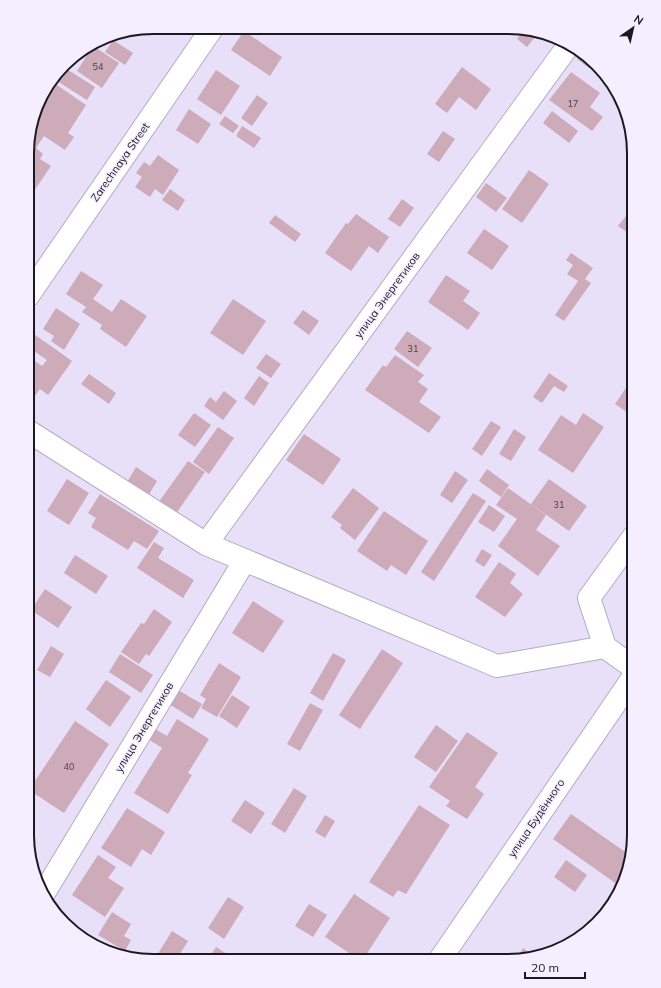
<svg xmlns="http://www.w3.org/2000/svg" width="661" height="988" font-family="Mulish,sans-serif">
<style>
.building{fill:#cdabb9}
.lines{fill:none;stroke-linecap:round;stroke-linejoin:round}
.street-casing{stroke:#b3abc3;stroke-width:24}
.street{stroke:#fff;stroke-width:22}
.labels{text-anchor:middle;stroke-width:3;stroke-linejoin:round;paint-order:stroke}
.number-label{font-size:9px;fill:#483d47}
.street-label{font-size:11px;fill:#1b1821;stroke:#f4eefe}
.rim{fill:none;stroke:#1b1821;stroke-width:2}
</style>
<rect width="100%" height="100%" fill="#e8dff9"/>
<!-- building -->
<path class="building" d="M 500,28 L 516,28 L 511,35 Z
M 525,28 L 538,33 L 527,47 L 517,39 Z
M 244,31 L 282,57 L 270,76 L 231,50 Z
M 113,40 L 133,53 L 125,65 L 105,52 Z
M 93,46 L 119,63 L 102,88 L 77,71 Z
M 582,52 L 585,53 L 605,80 L 577,59 Z
M 462,67 L 491,89 L 476,110 L 459,97 L 447,113 L 435,104 Z
M 65,68 L 95,87 L 87,100 L 57,81 Z
M 216,70 L 240,86 L 221,115 L 197,99 Z
M 571,72 L 600,93 L 590,107 L 603,117 L 592,131 L 549,100 Z
M 51,81 L 86,105 L 68,133 L 74,137 L 65,150 L 44,136 L 36,148 L 43,154 L 40,159 L 51,166 L 34,191 L 28,187 L 28,136 L 44,90 Z
M 257,95 L 268,103 L 252,126 L 241,118 Z
M 189,109 L 211,124 L 198,144 L 176,130 Z
M 552,111 L 578,131 L 569,143 L 543,123 Z
M 225,116 L 239,126 L 233,133 L 219,124 Z
M 242,126 L 261,138 L 254,148 L 236,136 Z
M 443,131 L 455,139 L 439,162 L 427,154 Z
M 158,155 L 179,170 L 163,195 L 155,189 L 150,197 L 135,187 L 142,177 L 136,173 L 144,162 L 150,166 Z
M 529,170 L 549,184 L 522,223 L 502,209 Z
M 486,183 L 507,198 L 496,212 L 476,197 Z
M 170,189 L 185,200 L 178,211 L 162,200 Z
M 402,199 L 414,208 L 400,227 L 388,219 Z
M 356,214 L 389,237 L 378,253 L 369,246 L 351,271 L 325,253 L 346,223 L 348,224 Z
M 275,215 L 301,234 L 295,242 L 269,223 Z
M 626,216 L 634,222 L 634,237 L 618,226 Z
M 484,229 L 509,246 L 492,270 L 467,253 Z
M 571,253 L 593,268 L 585,279 L 591,283 L 564,321 L 555,315 L 578,281 L 567,274 L 573,265 L 566,260 Z
M 81,271 L 103,285 L 93,299 L 112,312 L 121,299 L 147,316 L 126,347 L 100,329 L 102,325 L 82,312 L 86,307 L 66,294 Z
M 446,275 L 470,291 L 463,301 L 480,313 L 468,330 L 428,302 Z
M 233,299 L 266,321 L 243,355 L 210,333 Z
M 56,308 L 80,324 L 64,350 L 51,341 L 54,336 L 43,329 Z
M 303,310 L 319,321 L 309,335 L 293,323 Z
M 407,331 L 432,348 L 418,367 L 394,349 Z
M 31,332 L 72,361 L 48,395 L 40,389 L 31,402 L 28,399 L 28,356 L 42,366 L 47,360 L 28,347 L 28,336 Z
M 266,354 L 281,364 L 271,378 L 256,368 Z
M 395,355 L 424,375 L 418,382 L 428,389 L 419,402 L 441,417 L 429,433 L 365,390 L 383,365 L 386,367 Z
M 549,373 L 568,386 L 564,392 L 554,386 L 542,403 L 533,397 Z
M 89,374 L 116,393 L 109,404 L 81,384 Z
M 259,376 L 269,383 L 254,406 L 244,398 Z
M 632,379 L 634,380 L 634,417 L 615,404 Z
M 224,391 L 237,401 L 223,420 L 204,406 L 210,397 L 216,402 Z
M 194,413 L 211,425 L 195,447 L 178,435 Z
M 583,413 L 604,427 L 573,473 L 538,450 L 561,415 L 576,425 Z
M 491,421 L 501,427 L 482,456 L 472,449 Z
M 218,427 L 234,438 L 209,474 L 193,462 Z
M 514,429 L 526,437 L 511,461 L 499,454 Z
M 304,434 L 341,459 L 323,485 L 286,460 Z
M 188,461 L 205,472 L 173,518 L 156,506 Z
M 136,467 L 157,481 L 147,498 L 126,484 Z
M 487,469 L 509,485 L 501,497 L 479,481 Z
M 455,471 L 468,480 L 452,503 L 440,495 Z
M 67,479 L 89,493 L 69,525 L 47,511 Z
M 549,479 L 587,506 L 569,531 L 531,504 Z
M 353,488 L 379,508 L 355,540 L 340,528 L 342,525 L 331,517 Z
M 508,488 L 546,515 L 536,530 L 560,546 L 538,576 L 498,546 L 517,519 L 496,505 Z
M 473,493 L 486,501 L 434,581 L 421,572 Z
M 100,494 L 159,531 L 147,549 L 134,541 L 128,550 L 91,527 L 96,518 L 88,513 Z
M 489,505 L 505,516 L 494,532 L 478,522 Z
M 384,511 L 428,541 L 406,575 L 391,565 L 387,571 L 357,551 Z
M 154,542 L 164,548 L 158,558 L 194,580 L 183,598 L 137,568 Z
M 482,549 L 492,555 L 484,567 L 475,561 Z
M 75,555 L 108,576 L 96,594 L 64,573 Z
M 499,562 L 516,574 L 510,583 L 523,594 L 505,617 L 475,597 Z
M 45,589 L 72,607 L 58,628 L 31,610 Z
M 253,601 L 284,621 L 263,653 L 232,633 Z
M 154,609 L 172,622 L 149,656 L 146,654 L 139,664 L 121,652 L 141,623 L 144,624 Z
M 51,646 L 64,654 L 50,677 L 37,670 Z
M 382,649 L 403,663 L 360,729 L 339,715 Z
M 333,653 L 346,660 L 323,701 L 310,693 Z
M 120,654 L 153,675 L 141,693 L 109,672 Z
M 219,663 L 241,677 L 217,717 L 201,708 L 206,699 L 200,695 Z
M 106,680 L 131,697 L 110,727 L 86,709 Z
M 178,690 L 202,704 L 193,719 L 169,704 Z
M 232,695 L 250,707 L 237,728 L 219,716 Z
M 310,703 L 323,710 L 300,751 L 287,744 Z
M 177,719 L 209,739 L 188,773 L 192,775 L 168,814 L 134,793 L 162,748 L 148,739 L 155,729 L 167,736 Z
M 75,721 L 109,744 L 64,813 L 29,790 Z
M 436,725 L 458,741 L 436,772 L 414,757 Z
M 467,732 L 498,753 L 475,787 L 484,794 L 467,819 L 446,806 L 450,801 L 429,787 Z
M 294,788 L 307,796 L 285,833 L 271,824 Z
M 245,800 L 265,813 L 251,834 L 231,821 Z
M 419,805 L 450,825 L 406,894 L 398,890 L 393,897 L 369,882 Z
M 127,808 L 165,832 L 151,855 L 142,849 L 131,867 L 101,848 Z
M 571,814 L 631,856 L 627,871 L 618,885 L 553,839 Z
M 325,815 L 335,821 L 325,838 L 315,832 Z
M 98,855 L 116,867 L 108,878 L 124,888 L 105,917 L 72,895 Z
M 566,860 L 587,875 L 575,892 L 554,877 Z
M 354,894 L 390,918 L 362,961 L 361,961 L 325,937 Z
M 228,897 L 244,907 L 224,939 L 208,928 Z
M 309,904 L 327,915 L 313,937 L 295,926 Z
M 112,912 L 131,924 L 124,936 L 131,940 L 125,951 L 98,935 Z
M 172,931 L 188,941 L 176,960 L 154,960 Z
M 216,947 L 230,956 L 228,960 L 208,960 Z
M 523,948 L 534,956 L 516,960 Z"/>
<g class="lines">
<!-- street casing -->
<g class="street-casing">
<path id="street" d="M 28,296 L 213,27
M 28,431 L 206,544 L 497,666 L 605,647
M 206,544 L 568,46
M 605,647 L 589,598 L 634,536
M 605,647 L 634,668
M 44,893 L 245,560
M 439,961 L 634,676"/>
</g>
<!-- street -->
<use href="#street" class="street"/>
</g>
<g class="labels">
<!-- number labels -->
<g class="number-label">
<text x="98" y="70">54</text>
<text x="573" y="107">17</text>
<text x="413" y="352">31</text>
<text x="559" y="508">31</text>
<text x="69" y="770">40</text>
</g>
<!-- street labels -->
<g class="street-label">
<text transform="translate(120 162) rotate(-55)" y="4">Zarechnaya Street</text>
<text transform="translate(387 295) rotate(-54)" y="4">улица Энергетиков</text>
<text transform="translate(144 727) rotate(-59)" y="4">улица Энергетиков</text>
<text transform="translate(536 818) rotate(-56)" y="4">улица Будённого</text>
</g>
</g>
<!-- crop -->
<path d="M0 0H661V988H0ZM153 34H508A119 119 0 0 1 627 153V835A119 119 0 0 1 508 954H153A119 119 0 0 1 34 835V153A119 119 0 0 1 153 34Z" fill="#f4eefe" fill-rule="evenodd"/>
<path class="rim" d="M153 34H508A119 119 0 0 1 627 153V835A119 119 0 0 1 508 954H153A119 119 0 0 1 34 835V153A119 119 0 0 1 153 34Z"/>
<!-- north arrow -->
<g transform="translate(633 28) rotate(34)" stroke="#f4eefe" stroke-width="3" paint-order="stroke">
<path d="M0-3L7 15L0 10L-7 15Z" fill="#1b1821"/>
<text y="-6" font-size="11" font-weight="bold" text-anchor="middle" fill="#1b1821">N</text>
</g>
<!-- scale -->
<path d="M525 972v6h60v-6" fill="none" stroke="#1b1821" stroke-width="2"/>
<text x="531" y="972" font-size="12" fill="#1b1821" stroke="#f4eefe" stroke-width="3" paint-order="stroke">20 m</text>
</svg>
